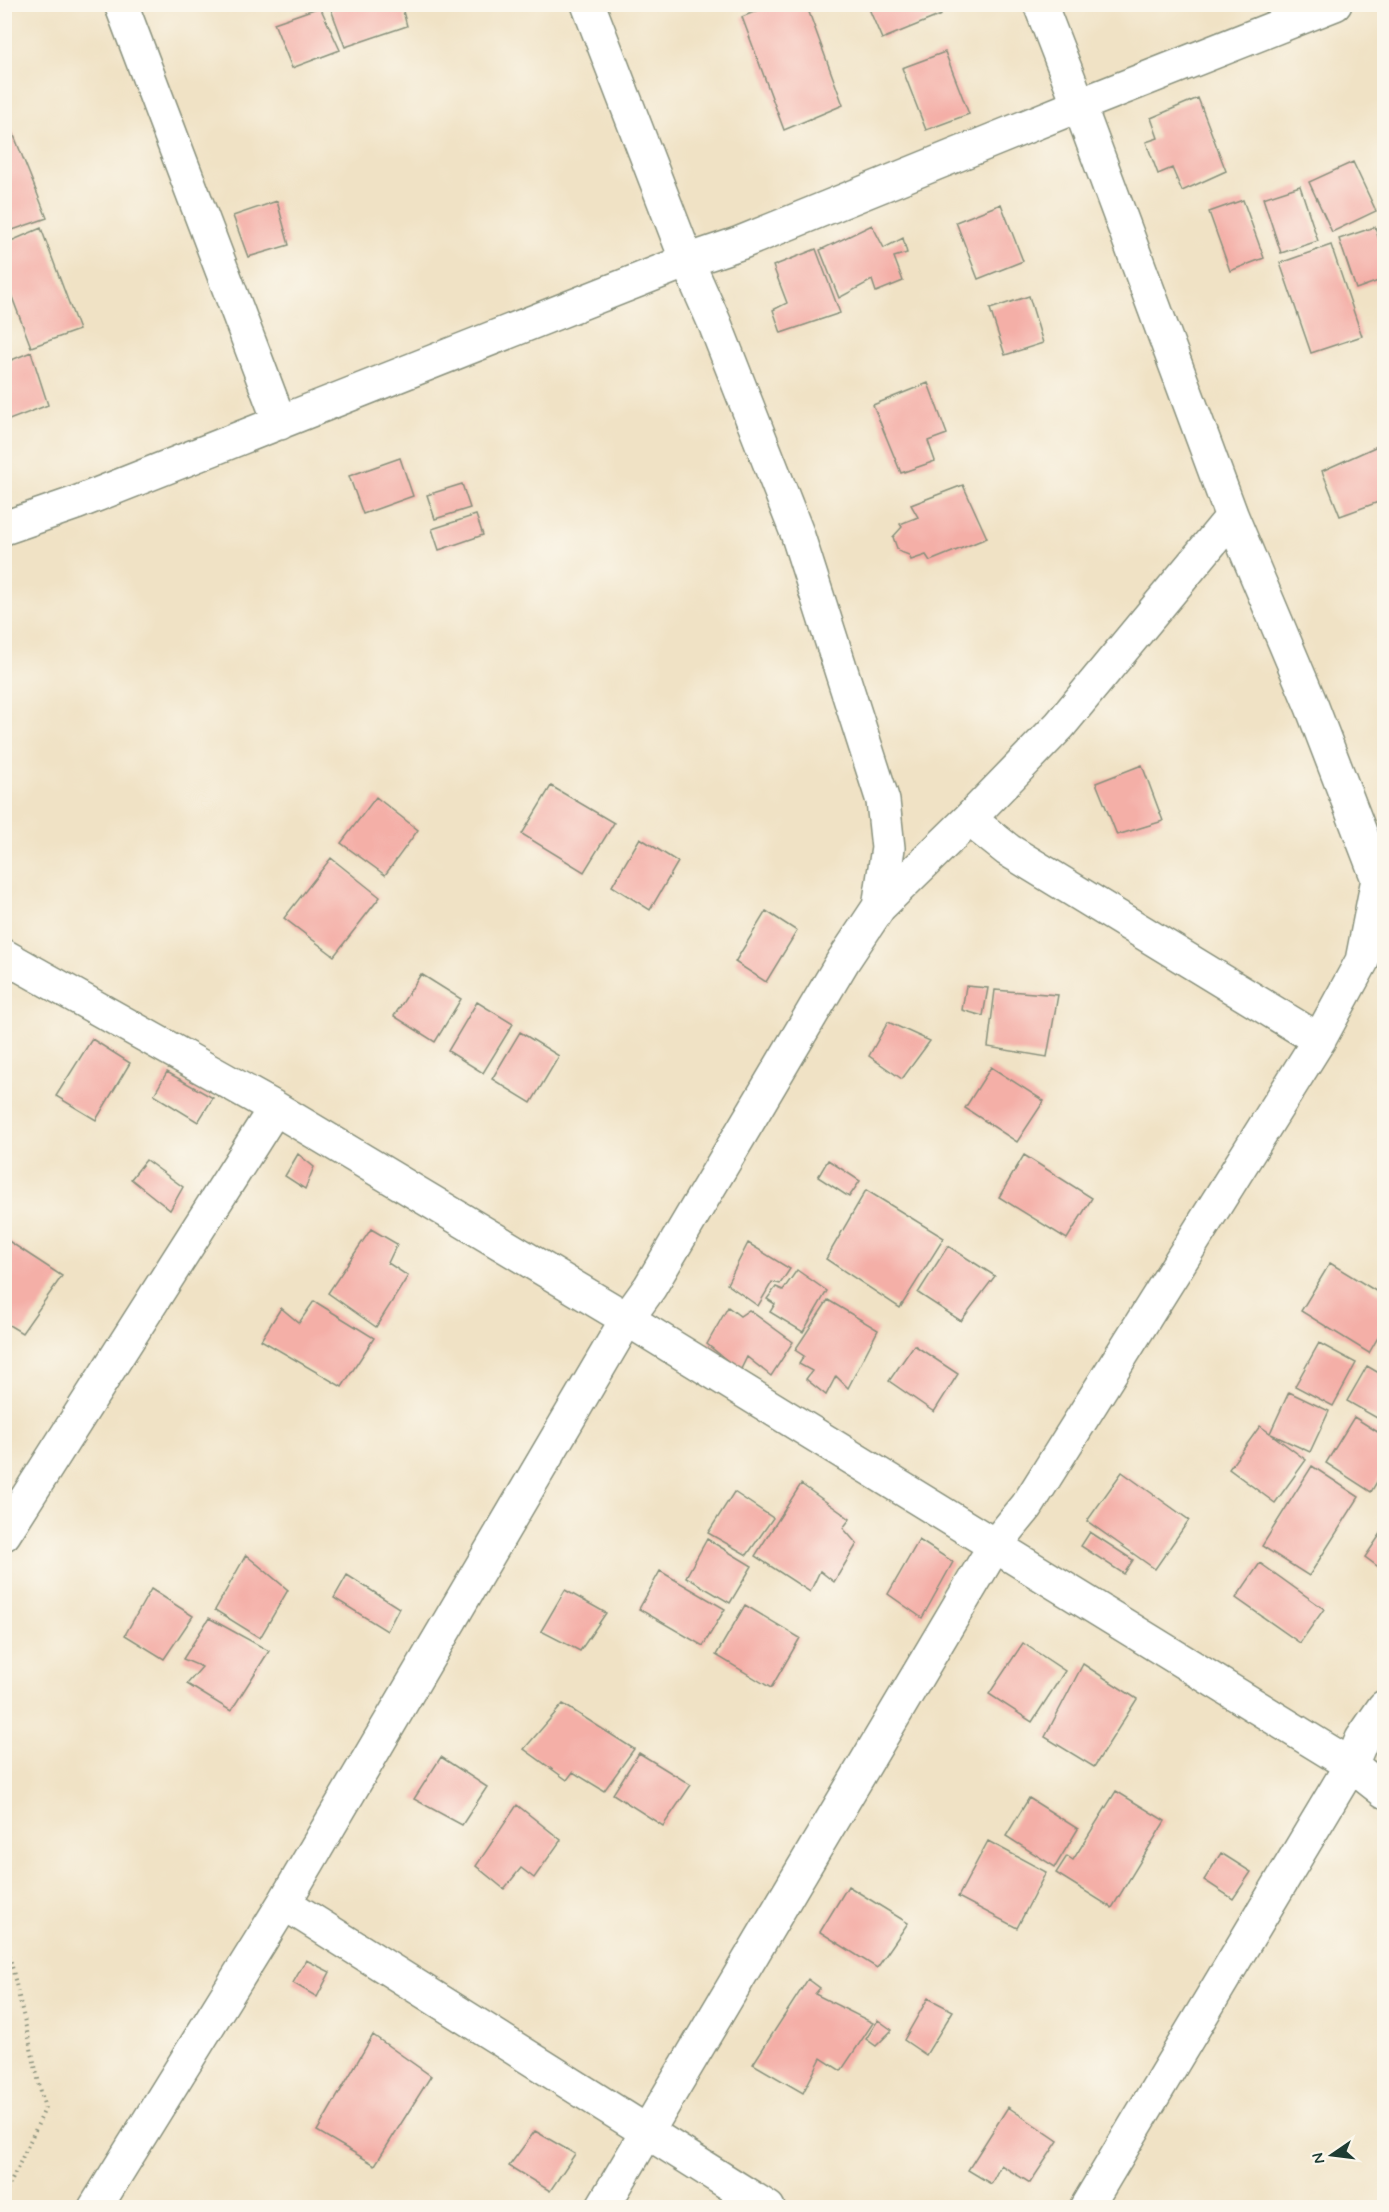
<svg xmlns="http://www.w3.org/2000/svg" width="1389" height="2212" font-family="Mynerve,sans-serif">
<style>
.building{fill:#f4afa7}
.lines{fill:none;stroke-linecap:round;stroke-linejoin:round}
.minor-casing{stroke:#88907c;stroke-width:36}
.path{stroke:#88907c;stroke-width:4;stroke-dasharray:1.5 4.5;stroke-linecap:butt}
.minor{stroke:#fff;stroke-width:33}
</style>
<rect width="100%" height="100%" fill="#fbf7ec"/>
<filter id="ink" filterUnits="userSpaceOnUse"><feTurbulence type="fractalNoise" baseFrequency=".0167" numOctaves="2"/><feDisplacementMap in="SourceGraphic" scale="12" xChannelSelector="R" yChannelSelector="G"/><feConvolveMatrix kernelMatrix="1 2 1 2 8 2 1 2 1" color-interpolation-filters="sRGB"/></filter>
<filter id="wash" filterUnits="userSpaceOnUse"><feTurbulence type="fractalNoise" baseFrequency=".008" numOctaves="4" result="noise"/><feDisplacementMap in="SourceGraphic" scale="24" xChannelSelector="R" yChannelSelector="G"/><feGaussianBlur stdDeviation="1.35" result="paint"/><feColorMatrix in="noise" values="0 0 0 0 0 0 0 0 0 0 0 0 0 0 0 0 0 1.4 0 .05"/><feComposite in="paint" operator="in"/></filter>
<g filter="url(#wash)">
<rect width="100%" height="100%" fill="#f0e2c5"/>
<g id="blocks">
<!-- building -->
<path class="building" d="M 329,4 L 401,4 L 407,26 L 345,47 Z
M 773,4 L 806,4 L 843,105 L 784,130 L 742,17 Z
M 867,4 L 937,4 L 941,15 L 882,39 Z
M 320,7 L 340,50 L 292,68 L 274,23 Z
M 945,52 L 969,114 L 926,130 L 902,68 Z
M 1198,98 L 1226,171 L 1182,191 L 1172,168 L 1158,174 L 1146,142 L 1158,138 L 1151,118 Z
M 11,128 L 47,218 L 4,233 L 4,131 Z
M 1353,162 L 1376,211 L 1332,232 L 1309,182 Z
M 1300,186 L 1318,241 L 1281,253 L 1263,198 Z
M 1243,200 L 1264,258 L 1230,271 L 1209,212 Z
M 277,201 L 289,245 L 248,257 L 233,216 Z
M 1001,204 L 1023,261 L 978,279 L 956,222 Z
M 872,225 L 884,248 L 903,238 L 907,253 L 894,257 L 903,281 L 876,292 L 872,280 L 839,298 L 820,250 Z
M 1375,227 L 1384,256 L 1384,279 L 1356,289 L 1339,239 Z
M 41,228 L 79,330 L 31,347 L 4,276 L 4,244 Z
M 1331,245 L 1362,336 L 1311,353 L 1280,263 Z
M 816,249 L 840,313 L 781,333 L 773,310 L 787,303 L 773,266 Z
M 1029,296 L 1043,343 L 1005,355 L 990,309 Z
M 31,352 L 48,405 L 4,422 L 4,363 Z
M 928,383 L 947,434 L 928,441 L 935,461 L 901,473 L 873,405 Z
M 1384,443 L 1384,500 L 1340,516 L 1322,471 Z
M 400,458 L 413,496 L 363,514 L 349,476 Z
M 462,484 L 470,508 L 435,519 L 427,495 Z
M 963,485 L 987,538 L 930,561 L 926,555 L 911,560 L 909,555 L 898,551 L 893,537 L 902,527 L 900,524 L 918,517 L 911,505 Z
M 476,515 L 483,535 L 439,550 L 432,529 Z
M 1142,765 L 1163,821 L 1117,835 L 1096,783 Z
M 551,786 L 614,823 L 584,872 L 522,834 Z
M 376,797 L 418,830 L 385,875 L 341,843 Z
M 640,838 L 678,862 L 650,910 L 612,886 Z
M 331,858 L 380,897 L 334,956 L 284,918 Z
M 766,911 L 797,931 L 766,982 L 735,962 Z
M 421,974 L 461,999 L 435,1042 L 394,1016 Z
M 966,986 L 988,988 L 983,1016 L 962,1010 Z
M 995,990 L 1058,995 L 1047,1057 L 988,1047 Z
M 477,1002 L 513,1024 L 483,1073 L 448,1051 Z
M 888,1022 L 930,1041 L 902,1079 L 869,1056 Z
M 520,1032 L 559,1056 L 531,1103 L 492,1079 Z
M 92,1039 L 130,1063 L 96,1120 L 56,1096 Z
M 991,1067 L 1044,1101 L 1017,1142 L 965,1108 Z
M 167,1072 L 213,1098 L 198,1122 L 154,1095 Z
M 298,1154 L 314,1167 L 305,1189 L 285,1176 Z
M 1024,1155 L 1092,1198 L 1067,1239 L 999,1197 Z
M 146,1160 L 183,1187 L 170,1210 L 131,1179 Z
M 828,1160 L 860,1181 L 849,1197 L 818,1177 Z
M 866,1190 L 944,1238 L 900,1308 L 826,1259 Z
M 371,1229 L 397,1244 L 388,1263 L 408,1276 L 376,1327 L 328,1293 Z
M 4,1238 L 62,1276 L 22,1333 L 4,1322 Z
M 748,1243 L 790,1269 L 780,1284 L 772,1282 L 758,1306 L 727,1284 Z
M 948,1246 L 995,1276 L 961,1321 L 918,1293 Z
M 1330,1263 L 1384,1296 L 1384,1327 L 1369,1353 L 1301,1311 Z
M 797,1270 L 827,1291 L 803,1332 L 770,1312 L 775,1304 L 767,1299 L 776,1287 L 783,1290 Z
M 828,1300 L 878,1330 L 848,1388 L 836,1376 L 826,1395 L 806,1379 L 812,1371 L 799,1364 L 804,1356 L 795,1350 Z
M 314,1301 L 374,1338 L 342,1387 L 261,1340 L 281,1308 L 299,1323 Z
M 728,1307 L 740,1316 L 749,1310 L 793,1342 L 771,1376 L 747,1357 L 740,1371 L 707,1344 Z
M 1319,1343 L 1356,1363 L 1333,1406 L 1295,1386 Z
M 914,1345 L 958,1374 L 934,1412 L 889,1381 Z
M 1367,1366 L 1384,1376 L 1384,1422 L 1347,1401 Z
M 1289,1392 L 1329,1411 L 1310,1452 L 1271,1434 L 1306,1460 L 1275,1503 L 1229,1469 L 1260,1426 L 1270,1433 Z
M 1354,1417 L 1384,1436 L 1384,1470 L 1371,1492 L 1326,1463 Z
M 1312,1466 L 1359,1497 L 1309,1576 L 1262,1546 Z
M 1122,1472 L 1189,1520 L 1155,1569 L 1087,1521 Z
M 801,1484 L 850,1519 L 843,1528 L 857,1544 L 834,1582 L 820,1571 L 810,1592 L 755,1556 Z
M 734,1492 L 773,1518 L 747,1555 L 708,1533 Z
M 1384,1529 L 1384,1571 L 1365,1557 Z
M 1090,1532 L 1133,1560 L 1124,1574 L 1081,1546 Z
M 707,1539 L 752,1566 L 730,1603 L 686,1577 Z
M 919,1540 L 953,1562 L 922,1618 L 888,1594 Z
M 246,1555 L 288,1590 L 260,1638 L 215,1610 Z
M 1260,1563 L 1324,1609 L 1300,1643 L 1236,1598 Z
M 660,1571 L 725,1609 L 703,1646 L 639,1609 Z
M 347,1575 L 399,1608 L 387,1631 L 334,1598 Z
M 151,1589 L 193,1616 L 164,1659 L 125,1635 Z
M 565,1590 L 606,1613 L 580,1651 L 541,1631 Z
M 745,1605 L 800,1638 L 771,1688 L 716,1655 Z
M 209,1618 L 269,1651 L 231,1711 L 187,1684 L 202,1667 L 183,1659 Z
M 1023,1643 L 1065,1671 L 1032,1722 L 989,1694 Z
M 1083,1664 L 1137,1699 L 1094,1767 L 1045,1737 Z
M 563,1704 L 634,1749 L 604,1791 L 573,1772 L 567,1780 L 524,1749 Z
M 639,1753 L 691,1785 L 663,1826 L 613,1794 Z
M 441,1757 L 487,1787 L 462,1825 L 414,1799 Z
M 1116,1791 L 1165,1821 L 1112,1908 L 1056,1873 L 1067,1856 L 1073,1860 Z
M 1029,1798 L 1078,1829 L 1055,1867 L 1006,1836 Z
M 517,1805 L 561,1840 L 534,1878 L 521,1868 L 504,1889 L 476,1866 Z
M 988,1841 L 1046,1872 L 1017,1928 L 958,1897 Z
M 1221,1853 L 1251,1872 L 1233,1899 L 1204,1880 Z
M 848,1886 L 908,1923 L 877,1968 L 820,1932 Z
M 306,1960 L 330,1972 L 317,1997 L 293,1983 Z
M 808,1979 L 820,1988 L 815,1994 L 873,2023 L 841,2071 L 821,2058 L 803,2093 L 753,2064 Z
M 928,1998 L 953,2011 L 926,2055 L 904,2040 Z
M 878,2020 L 892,2030 L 876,2046 L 866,2039 Z
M 373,2035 L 431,2076 L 375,2165 L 317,2131 Z
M 1008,2107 L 1058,2141 L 1030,2183 L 1001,2165 L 991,2184 L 968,2170 Z
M 535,2131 L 575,2154 L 550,2191 L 509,2166 Z"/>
</g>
</g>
<g filter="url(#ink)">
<use href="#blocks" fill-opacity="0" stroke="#88907c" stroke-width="1.5"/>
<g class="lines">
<!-- minor casing -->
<g class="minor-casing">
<path id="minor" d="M 121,4 L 280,423
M 588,4 L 687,261 L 715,324 L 797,533 L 883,801 L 888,848 L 879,907
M 4,528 L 76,503 L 687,261 L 740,243 L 1067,110 L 1335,4
M 969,819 L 1008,850 L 1319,1040
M 4,956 L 275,1108 L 627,1319 L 1351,1765 L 1384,1791
M 4,1534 L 275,1108
M 284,1903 L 768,2208
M 95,2208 L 284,1903 L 627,1319 L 650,1287 L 843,961 L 879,907 L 969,819 L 1060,725 L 1232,517
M 602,2208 L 995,1545 L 1027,1506 L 1319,1040 L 1362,961 L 1378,879 L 1312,707 L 1232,517 L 1079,105 L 1040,4
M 1086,2208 L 1351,1765 L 1362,1739 L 1384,1707"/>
</g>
<!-- path -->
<path class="path" d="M 4,1932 L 45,2109 L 4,2197"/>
<!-- minor -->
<use href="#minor" class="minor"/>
</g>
</g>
<!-- margin -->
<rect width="1389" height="2212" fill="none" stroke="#fbf7ec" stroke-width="24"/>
<!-- north arrow -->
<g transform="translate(1332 2155) rotate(256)" stroke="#fbf7ec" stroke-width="4.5" paint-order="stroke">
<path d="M0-4.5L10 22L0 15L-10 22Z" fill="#1f3d34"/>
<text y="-9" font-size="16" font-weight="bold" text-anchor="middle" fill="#1f3d34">N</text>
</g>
</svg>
